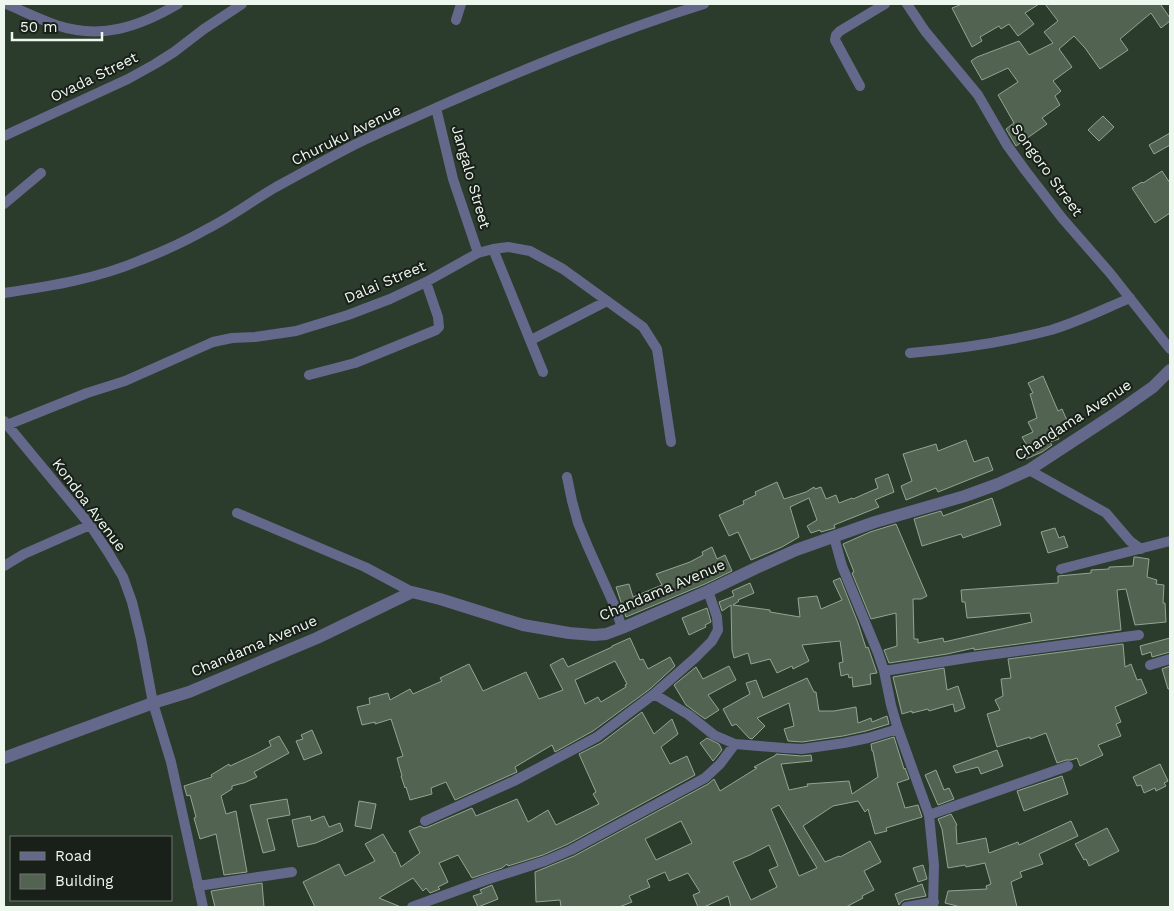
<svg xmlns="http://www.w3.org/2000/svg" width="1174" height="911" font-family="'Work Sans',sans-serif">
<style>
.building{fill:#526352;stroke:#92a593;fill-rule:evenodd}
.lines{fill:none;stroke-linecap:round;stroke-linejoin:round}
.minor{stroke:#64688a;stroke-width:10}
.tertiary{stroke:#64688a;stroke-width:12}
.labels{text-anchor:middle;stroke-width:4;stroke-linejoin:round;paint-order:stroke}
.street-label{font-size:15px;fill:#edf7ee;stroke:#192019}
</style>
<rect width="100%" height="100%" fill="#2b3b2c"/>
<!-- building -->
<path class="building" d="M 962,4 L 1039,4 L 1025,13 L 1034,24 L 1018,36 L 1009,24 L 1001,29 L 999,26 L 980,37 L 982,41 L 972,47 L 952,8 Z
M 1045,4 L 1162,4 L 1161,5 L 1170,18 L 1170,21 L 1161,28 L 1151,13 L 1120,39 L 1128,50 L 1100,69 L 1085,48 L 1074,36 L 1059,49 L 1072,67 L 1053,81 L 1061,91 L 1055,96 L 1060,105 L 1042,118 L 1047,124 L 1016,146 L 1006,129 L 1014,123 L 998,95 L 1018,82 L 1008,68 L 982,80 L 971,61 L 977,57 L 1019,41 L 1029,55 L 1053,43 L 1044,32 L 1058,21 Z
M 1103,116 L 1114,127 L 1099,141 L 1088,130 Z
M 1170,133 L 1170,145 L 1154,154 L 1149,145 Z
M 1162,171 L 1170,183 L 1170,213 L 1155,223 L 1132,188 L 1142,182 L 1143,183 Z
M 1043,376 L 1058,411 L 1062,409 L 1069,425 L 1056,432 L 1059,439 L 1050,442 L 1052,445 L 1042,452 L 1026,459 L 1020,447 L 1026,444 L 1022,437 L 1033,432 L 1028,422 L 1037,418 L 1030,394 L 1033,393 L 1028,383 Z
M 966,440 L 974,462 L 988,457 L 993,470 L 938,492 L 936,488 L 906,500 L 901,486 L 912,481 L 903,454 L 936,444 L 938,451 Z
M 888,474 L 894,492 L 875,500 L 879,507 L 834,525 L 835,528 L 821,532 L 820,530 L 811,533 L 807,526 L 817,520 L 809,498 L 790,507 L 799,537 L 782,547 L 751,560 L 738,532 L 729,536 L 719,515 L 744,504 L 743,501 L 756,495 L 755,492 L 777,482 L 784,499 L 806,492 L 814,487 L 815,489 L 821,487 L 826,499 L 836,495 L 839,503 L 852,498 L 853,499 L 878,488 L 875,479 Z
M 992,498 L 1001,525 L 963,538 L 961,534 L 922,546 L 914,519 L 941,511 L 943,516 Z
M 896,524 L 927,596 L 921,599 L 913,599 L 914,639 L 918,639 L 918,643 L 943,638 L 944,642 L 1032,622 L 1030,613 L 967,618 L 965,602 L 962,602 L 961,590 L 1058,583 L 1058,576 L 1091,573 L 1091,570 L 1109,569 L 1109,567 L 1133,566 L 1134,557 L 1136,557 L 1149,559 L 1147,577 L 1157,580 L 1156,584 L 1164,585 L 1163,603 L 1165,603 L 1166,622 L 1135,625 L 1126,589 L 1117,590 L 1121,630 L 974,650 L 974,648 L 947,654 L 889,663 L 884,650 L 897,646 L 896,613 L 871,619 L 852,573 L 854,572 L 843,544 L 870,532 Z
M 1055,528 L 1059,538 L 1064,536 L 1068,547 L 1048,553 L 1041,532 Z
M 712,547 L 717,559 L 725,555 L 732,571 L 705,584 L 626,617 L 616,587 L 629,584 L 633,597 L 662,585 L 656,574 L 690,562 L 703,555 L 702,552 Z
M 840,578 L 858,623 L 866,648 L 868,647 L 877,673 L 870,674 L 871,684 L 853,687 L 852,677 L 849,678 L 848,674 L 841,676 L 839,663 L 843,662 L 840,641 L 802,645 L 809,661 L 793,669 L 792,666 L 777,673 L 770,659 L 751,664 L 748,653 L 734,658 L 732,650 L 731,605 L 722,611 L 719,602 L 734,596 L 732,591 L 750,583 L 754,593 L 738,600 L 739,601 L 733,605 L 770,610 L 770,612 L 800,617 L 798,598 L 817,596 L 821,609 L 842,600 L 833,581 Z
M 707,608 L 711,622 L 705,625 L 706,627 L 689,635 L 682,618 Z
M 630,638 L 640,660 L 643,659 L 648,669 L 670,657 L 675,666 L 650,689 L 593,731 L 555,752 L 552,745 L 515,767 L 517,772 L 455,800 L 446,782 L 431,788 L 432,794 L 410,800 L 406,787 L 405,788 L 401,776 L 402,776 L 397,758 L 403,756 L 391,719 L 375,724 L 375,722 L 362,725 L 357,707 L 370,704 L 369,698 L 388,693 L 390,700 L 410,689 L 413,694 L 442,681 L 440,678 L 469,664 L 483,691 L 526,672 L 539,699 L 563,690 L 550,665 L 563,658 L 568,667 L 612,647 L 612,646 ZM 615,661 L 627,684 L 625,685 L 626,687 L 601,702 L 598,697 L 585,704 L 575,680 Z
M 1170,638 L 1170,652 L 1152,657 L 1151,652 L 1142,655 L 1140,646 Z
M 1123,644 L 1125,667 L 1131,664 L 1137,680 L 1141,679 L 1147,693 L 1115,707 L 1121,722 L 1116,724 L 1121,736 L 1098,745 L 1103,755 L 1080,766 L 1077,758 L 1071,760 L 1066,760 L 1057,763 L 1046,733 L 1030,739 L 1030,737 L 997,747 L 987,714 L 1000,710 L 995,700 L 1003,696 L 1001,679 L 1011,678 L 1008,659 Z
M 729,666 L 736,680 L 708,695 L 719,710 L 705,719 L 686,705 L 674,685 L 696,667 L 703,679 Z
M 1170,666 L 1170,689 L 1168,689 L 1162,669 Z
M 944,668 L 947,690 L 958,686 L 965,708 L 955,712 L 953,704 L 929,711 L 928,709 L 912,713 L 912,711 L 902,714 L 893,677 Z
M 807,678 L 814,692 L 816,692 L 819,711 L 834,711 L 856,707 L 858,723 L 871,718 L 872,722 L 887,716 L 889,724 L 866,731 L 843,736 L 802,742 L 788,741 L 784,729 L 794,726 L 789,703 L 757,718 L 765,726 L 752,739 L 749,738 L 736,724 L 732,726 L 723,709 L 750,694 L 746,683 L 756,680 L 763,698 Z
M 642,712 L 654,734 L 672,719 L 678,734 L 661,747 L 670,764 L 687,756 L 695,775 L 568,844 L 543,855 L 508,866 L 507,864 L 502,868 L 472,878 L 458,855 L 439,863 L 448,882 L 438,887 L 440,889 L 430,893 L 426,888 L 423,891 L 413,878 L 379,898 L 401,907 L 315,907 L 303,882 L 339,864 L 345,876 L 375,861 L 365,844 L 383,834 L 394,853 L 395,852 L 401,867 L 420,853 L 409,831 L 420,826 L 424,828 L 428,827 L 472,808 L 476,816 L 517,799 L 528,822 L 548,810 L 556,825 L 599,804 L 593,794 L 596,792 L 579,754 L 601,743 Z
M 312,730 L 322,753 L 304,760 L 296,741 L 303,739 L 301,735 Z
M 279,736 L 289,753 L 254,772 L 257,777 L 244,783 L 243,783 L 232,786 L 232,789 L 221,796 L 226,814 L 236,811 L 247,872 L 224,875 L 216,834 L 200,839 L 194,818 L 196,817 L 190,795 L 187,796 L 184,786 L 212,777 L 211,775 L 229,764 L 230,766 L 256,754 L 271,746 L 269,741 Z
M 894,737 L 904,769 L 905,768 L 909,779 L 897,783 L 905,808 L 918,805 L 922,817 L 886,828 L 887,831 L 875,834 L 868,809 L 865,812 L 858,801 L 833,806 L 803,826 L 825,862 L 839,856 L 840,857 L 870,841 L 881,862 L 864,871 L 874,890 L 862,896 L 863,898 L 846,907 L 731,907 L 728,896 L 704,907 L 698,907 L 693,895 L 700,892 L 688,873 L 669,881 L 665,872 L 647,880 L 650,887 L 629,896 L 632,902 L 619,907 L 561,907 L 560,900 L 536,902 L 535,872 L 574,856 L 708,784 L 714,779 L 720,791 L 757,768 L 754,767 L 776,755 L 776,754 L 802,756 L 811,755 L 812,761 L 781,764 L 789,790 L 808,786 L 807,784 L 849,781 L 852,794 L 878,777 L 873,751 L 872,751 L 871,744 ZM 779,805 L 817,868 L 799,876 L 771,809 ZM 681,821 L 692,843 L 688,845 L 656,860 L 645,839 ZM 769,845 L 778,866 L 769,870 L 777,887 L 751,900 L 733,862 L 750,855 Z
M 707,738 L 719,744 L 722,750 L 713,761 L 700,743 Z
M 997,750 L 1003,766 L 981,774 L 978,767 L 956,773 L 953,766 Z
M 1160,764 L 1168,781 L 1164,783 L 1166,786 L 1156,791 L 1155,788 L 1144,793 L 1141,785 L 1137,786 L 1133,777 Z
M 936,770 L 944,790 L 949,788 L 954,799 L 938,805 L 925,775 Z
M 1062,776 L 1068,794 L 1024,811 L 1017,791 Z
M 287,799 L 290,815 L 267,819 L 275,850 L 263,853 L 250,805 Z
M 359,801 L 376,804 L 371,829 L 355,826 Z
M 951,814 L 957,825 L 956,826 L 957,844 L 986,838 L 989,853 L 1018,842 L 1019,845 L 1071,821 L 1078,836 L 1039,854 L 1043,864 L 1020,872 L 1022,877 L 1011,882 L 1017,907 L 961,907 L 945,903 L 948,891 L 987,889 L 986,886 L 991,884 L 985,863 L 966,867 L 965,865 L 948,868 L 942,829 L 938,819 Z
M 310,816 L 311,821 L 324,816 L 329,827 L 340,823 L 343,831 L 316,843 L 298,847 L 292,820 Z
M 1107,828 L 1119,851 L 1089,866 L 1086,859 L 1084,860 L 1075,844 Z
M 923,865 L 927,879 L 918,882 L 913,868 Z
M 262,883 L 264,907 L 215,907 L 211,891 Z
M 922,884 L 926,896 L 904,900 L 901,902 L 899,905 L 895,894 Z
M 492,885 L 498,899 L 478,907 L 473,896 L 482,893 L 480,890 Z"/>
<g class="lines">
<!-- minor -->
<path class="minor" d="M 6,4 C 23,11 39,19 56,25 C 101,40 139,27 178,4
M 907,4 L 925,31 L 978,95 L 1007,145 L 1025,170 L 1062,218 L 1110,273 L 1170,349
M 456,20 L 461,4
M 860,86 L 835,40 L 836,35 L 840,31 L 885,4
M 436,108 L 453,179 L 478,253
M 4,136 L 128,79 L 155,64 L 174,52 L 204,29 L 242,4
M 4,204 L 41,173
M 493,249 L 543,372
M 4,293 C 50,286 97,279 141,260 C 164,251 186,241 207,229 C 231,217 252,201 276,187 C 300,174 325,160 350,147 C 379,132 410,120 440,106 C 527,68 614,32 704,4
M 531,340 L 607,301
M 910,353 C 957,349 1006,342 1051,330 C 1078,322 1104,309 1130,298
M 309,375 L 355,363 L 436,330 L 439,327 L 438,317 L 426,282
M 4,421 L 90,525 L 108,552 L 123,577 L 132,602 L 141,639 L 153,703 L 171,762 L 203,907
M 7,425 L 87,393 L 125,381 L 213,342 L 232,338 L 255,337 L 296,331 L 348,315 L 390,299 L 426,282 L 478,253 L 493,249 L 508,247 L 530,251 L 563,269 L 643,327 L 657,349 L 671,442
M 1029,470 L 1106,513 L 1130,541 L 1141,549
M 567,477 L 572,501 L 578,523 L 588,547 L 615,607 L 622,628
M 237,513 L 365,567 L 412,592
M 834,537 L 842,566 L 878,653 L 884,671 L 891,705 L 897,726 L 929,815 L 934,865 L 933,907
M 4,566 L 24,554 L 90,525
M 1061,569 L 1170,541
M 1150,665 L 1170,659
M 884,671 L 973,657 L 1139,635
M 654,694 L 689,715 L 714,735 L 735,744 L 784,748 L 802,749 L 844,743 L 868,738 L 898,729
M 929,815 L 1068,766
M 425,821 L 514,781 L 597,737 L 654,694 L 695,658 L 712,641 L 718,630 L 717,617 L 708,591
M 198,886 L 292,872
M 412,907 L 486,880 L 545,861 L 571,850 L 705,778 L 720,764 L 735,744
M 906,907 L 934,902"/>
<!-- tertiary -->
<path class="tertiary" d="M 4,758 L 153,703 L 189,692 L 317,638 L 412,592 L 440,599 L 523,625 L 569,633 L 594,635 L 606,634 L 622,628 L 708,591 L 756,568 L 796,550 L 875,522 L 965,496 L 998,484 L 1029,470 L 1116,413 L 1153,387 L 1170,370"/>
</g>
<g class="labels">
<!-- street labels -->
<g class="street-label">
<text transform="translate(94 77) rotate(-26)" y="5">Ovada Street</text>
<text transform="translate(346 135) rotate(-26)" y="5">Churuku Avenue</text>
<text transform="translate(1047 170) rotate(54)" y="5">Songoro Street</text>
<text transform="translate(471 177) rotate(74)" y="5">Jangalo Street</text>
<text transform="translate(385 282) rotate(-23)" y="5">Dalai Street</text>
<text transform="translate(1073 420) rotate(-33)" y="5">Chandama Avenue</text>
<text transform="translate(89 505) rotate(53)" y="5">Kondoa Avenue</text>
<text transform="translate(662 590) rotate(-23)" y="5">Chandama Avenue</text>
<text transform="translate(254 646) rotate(-23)" y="5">Chandama Avenue</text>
</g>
</g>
<!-- border -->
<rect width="1174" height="911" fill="none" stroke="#edf7ee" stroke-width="10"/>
<!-- legend -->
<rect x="10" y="836" width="162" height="65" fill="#192019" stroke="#6e766e"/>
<rect x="20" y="852" width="25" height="8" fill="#64688a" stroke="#6e766e"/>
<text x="55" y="861" font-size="15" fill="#edf7ee">Road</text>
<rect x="20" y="874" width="25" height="15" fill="#526352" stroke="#6e766e"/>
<text x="55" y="886" font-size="15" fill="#edf7ee">Building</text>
<!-- scale -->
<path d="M12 32v8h90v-8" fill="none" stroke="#edf7ee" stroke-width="2.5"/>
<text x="20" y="32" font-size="15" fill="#edf7ee" stroke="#192019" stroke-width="4" paint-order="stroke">50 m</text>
</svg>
